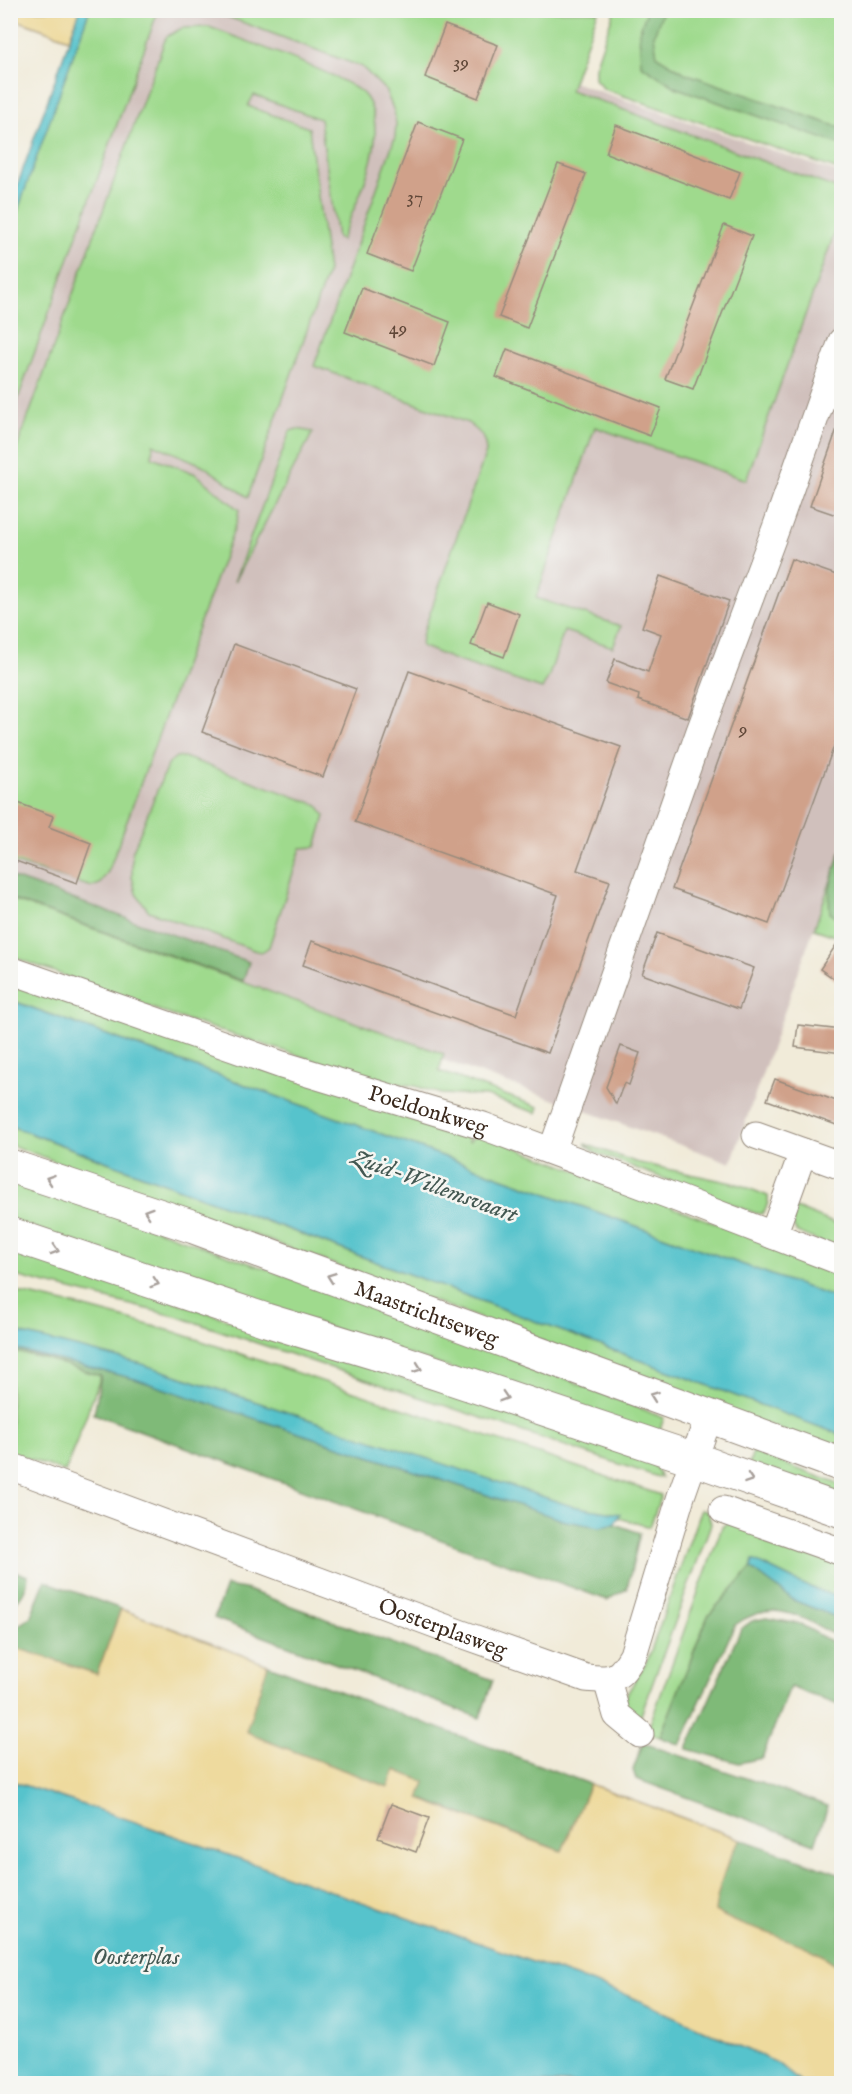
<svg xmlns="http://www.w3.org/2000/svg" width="852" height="2094" font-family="'IM FELL English',serif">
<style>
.industrial{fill:#d0c0bc}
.green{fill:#9fda8d;stroke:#6d8256;stroke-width:1.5}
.forest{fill:#7fba78;stroke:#5d724b;stroke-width:1.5}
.sand{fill:#eeda9e;stroke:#94825e;stroke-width:1.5}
.water{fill:#56c3cc;stroke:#487675;stroke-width:1.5}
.building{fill:#d0a18a}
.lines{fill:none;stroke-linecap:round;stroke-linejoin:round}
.minor-casing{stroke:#968a7c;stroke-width:29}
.major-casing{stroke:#968a7c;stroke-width:35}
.minor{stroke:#fff;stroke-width:27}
.major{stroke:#fff;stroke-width:33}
.oneway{stroke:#a79f9a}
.labels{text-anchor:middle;stroke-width:5;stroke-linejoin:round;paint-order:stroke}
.number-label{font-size:20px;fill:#604839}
.street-label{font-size:22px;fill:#3b2a1e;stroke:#f6f6f2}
.water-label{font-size:24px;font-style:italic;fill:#435852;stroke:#f6f6f2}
</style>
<rect width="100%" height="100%" fill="#f6f6f2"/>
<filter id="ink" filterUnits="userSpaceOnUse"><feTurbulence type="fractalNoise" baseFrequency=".0167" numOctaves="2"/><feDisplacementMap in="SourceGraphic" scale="12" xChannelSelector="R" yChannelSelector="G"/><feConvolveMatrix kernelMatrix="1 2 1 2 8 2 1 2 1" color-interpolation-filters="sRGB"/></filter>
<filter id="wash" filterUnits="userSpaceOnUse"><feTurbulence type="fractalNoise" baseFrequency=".008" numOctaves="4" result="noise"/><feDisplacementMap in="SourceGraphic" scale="24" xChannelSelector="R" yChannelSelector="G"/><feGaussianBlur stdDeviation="1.35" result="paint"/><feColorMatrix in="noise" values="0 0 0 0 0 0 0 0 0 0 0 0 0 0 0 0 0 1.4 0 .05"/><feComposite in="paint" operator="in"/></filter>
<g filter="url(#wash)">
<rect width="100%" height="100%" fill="#f1ebd9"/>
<!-- industrial -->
<path class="industrial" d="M 86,11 L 594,11 L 570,81 L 841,174 L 841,851 L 731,1163 L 11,906 L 10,220 Z"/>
<!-- green -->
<path class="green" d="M 89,11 L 158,11 L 11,418 L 11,229 Z
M 212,11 L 598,11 L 570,90 L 841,190 L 841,215 L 746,480 L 595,427 L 536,598 L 621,626 L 613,647 L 564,631 L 549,676 L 542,689 L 455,660 L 421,646 L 422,636 L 486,452 C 485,436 480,432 468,423 L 314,366 L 395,137 L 396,124 L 394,111 L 385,90 L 362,67 Z
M 614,11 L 841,11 L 841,171 L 604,89 L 595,79 L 595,67 Z
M 209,27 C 237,38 351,77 365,96 C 374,107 376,126 375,140 C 372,174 353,209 341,240 L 337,238 L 320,119 L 254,95 L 248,106 L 309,128 L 328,271 L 248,497 L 202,465 L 153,444 L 152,457 L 196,474 L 239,510 L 237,521 L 109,870 L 100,884 L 92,887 L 11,862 L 10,467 L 166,37 L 182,28 Z
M 297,429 L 313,432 L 234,582 L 290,431 Z
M 176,757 L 184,757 L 318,805 L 325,816 L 316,847 L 301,848 L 269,947 L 262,952 L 256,951 L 149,911 L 136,894 L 132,877 L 132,853 L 165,771 L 170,762 Z
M 841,851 L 841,938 L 814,929 Z
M 10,899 L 444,1054 L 439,1071 L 539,1107 L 537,1113 L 486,1096 L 441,1094 L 415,1086 L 379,1081 L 171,1015 L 11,956 Z
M 10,978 L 464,1128 L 469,1142 L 478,1133 L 841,1271 L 841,1300 L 11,1000 Z
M 10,1126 L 841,1435 L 841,1452 L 11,1145 Z
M 585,1144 L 635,1162 L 741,1185 L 768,1196 C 769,1203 767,1208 762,1214 L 755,1213 L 596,1153 Z
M 10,1182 L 67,1198 L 505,1354 L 664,1418 L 657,1438 L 11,1220 Z
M 796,1208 L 841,1226 L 841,1251 L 797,1232 C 790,1224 793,1217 796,1208 Z
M 10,1246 L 648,1461 L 655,1466 L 661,1478 L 179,1317 L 11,1275 Z
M 11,1291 L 78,1306 L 175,1332 L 661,1495 L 650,1527 L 619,1518 L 620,1514 L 571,1506 L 142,1364 L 11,1331 Z
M 10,1351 L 44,1358 L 101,1376 L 65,1472 L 11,1452 Z
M 753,1452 L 841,1485 L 841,1503 L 747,1470 Z
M 701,1509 L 708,1512 L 711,1524 L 637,1726 L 624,1705 L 627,1694 L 648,1659 Z
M 728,1522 L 841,1559 L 841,1598 L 804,1585 L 753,1560 L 751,1568 L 708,1616 L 660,1737 L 647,1732 L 722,1527 Z"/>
<!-- forest -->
<path class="forest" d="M 647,11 L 663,11 L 654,35 L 657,56 L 685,73 L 841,128 L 841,145 L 677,88 L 641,65 L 639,32 Z
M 841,851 L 841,920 L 830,913 C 827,887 833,875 841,851 Z
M 11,877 L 249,962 L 243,981 L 11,899 Z
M 11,1348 L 135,1379 L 566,1521 L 600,1527 L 615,1524 L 640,1533 L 627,1589 L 607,1600 L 94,1414 L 101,1376 L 44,1358 L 11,1351 Z
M 751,1568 L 793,1600 L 841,1619 L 841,1639 C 805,1619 775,1596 735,1625 L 680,1745 L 660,1737 L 708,1616 Z
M 11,1570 L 28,1576 C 27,1588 21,1600 11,1604 Z
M 45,1581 L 121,1609 L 97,1674 L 11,1646 L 10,1624 L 19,1625 L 30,1618 Z
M 226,1586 L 245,1589 L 493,1680 L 480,1718 L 214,1618 Z
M 766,1618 L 800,1624 L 841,1647 L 841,1706 L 790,1687 L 762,1758 L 739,1763 L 687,1749 L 741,1629 L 752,1621 Z
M 268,1665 L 590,1784 L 562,1851 L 419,1798 L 425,1782 L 395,1770 L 388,1787 L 264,1740 L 245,1731 Z
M 643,1743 L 828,1806 L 815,1844 L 636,1779 L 633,1770 Z
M 740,1839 L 841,1874 L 841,1969 C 804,1936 755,1936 714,1912 C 718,1888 727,1859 740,1839 Z"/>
<!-- sand -->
<path class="sand" d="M 11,10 L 80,10 L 80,11 L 69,39 L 11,18 Z
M 121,1609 L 268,1665 L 246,1731 L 264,1740 L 388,1787 L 395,1770 L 425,1782 L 419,1799 L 558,1850 L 562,1851 L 590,1784 L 740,1839 C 727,1859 718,1888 715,1911 C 755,1936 803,1935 841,1969 L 841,2083 L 801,2083 L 777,2063 L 629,1996 L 132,1821 L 11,1781 L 10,1646 L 97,1674 Z"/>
<!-- water -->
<path class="water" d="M 80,10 L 89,11 L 11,229 L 11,203 Z
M 10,1000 L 841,1300 L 841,1435 L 11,1126 Z
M 11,1331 L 142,1364 L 571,1506 L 620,1514 L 615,1523 L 600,1527 L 566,1521 L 135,1379 L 11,1348 Z
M 753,1560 L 804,1585 L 841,1598 L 841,1619 L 793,1600 L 751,1568 Z
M 11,1781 L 132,1821 L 629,1996 L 777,2063 L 801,2083 L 11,2083 Z"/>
<g id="blocks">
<!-- building -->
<path class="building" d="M 445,25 L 498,45 L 478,98 L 425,77 Z
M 418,122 L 462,139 L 411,271 L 367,254 Z
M 616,125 L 740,172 L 729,200 L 606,153 Z
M 558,164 L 586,174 L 527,328 L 499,317 Z
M 724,225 L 752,236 L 693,389 L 665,379 Z
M 362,288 L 450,322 L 434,366 L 345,332 Z
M 507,349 L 661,408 L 650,436 L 496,377 Z
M 839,423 L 842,424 L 842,517 L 810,506 Z
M 791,559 L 842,577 L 842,724 L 769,924 L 672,889 Z
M 660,576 L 729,601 L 688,718 L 638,700 L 639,695 L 606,683 L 615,659 L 648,672 L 661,634 L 642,627 Z
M 487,602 L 519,614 L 504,657 L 471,645 Z
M 234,644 L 356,689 L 323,777 L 202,732 Z
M 409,671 L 621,747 L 577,870 L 610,881 L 548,1053 L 303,965 L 312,941 L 516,1015 L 558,895 L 355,822 Z
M 10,800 L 53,816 L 49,827 L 91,843 L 77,883 L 10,859 Z
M 657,933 L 754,968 L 739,1009 L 642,974 Z
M 842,936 L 842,984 L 820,969 Z
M 798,1025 L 842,1030 L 842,1053 L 795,1047 Z
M 621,1046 L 640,1053 L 629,1085 L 624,1083 L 616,1104 L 606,1087 Z
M 775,1079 L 842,1103 L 842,1127 L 767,1100 Z
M 391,1804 L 429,1818 L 416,1852 L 378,1838 Z"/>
</g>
</g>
<g filter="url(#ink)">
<use href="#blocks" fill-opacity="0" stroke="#968a7c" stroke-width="1.5"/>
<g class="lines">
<!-- minor casing -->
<g class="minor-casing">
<g id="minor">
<path id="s1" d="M 10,970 L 282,1065 L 483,1126 L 669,1195 L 842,1262"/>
<path d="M 756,1135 L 803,1152"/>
<path d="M 552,1151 L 700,731 L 776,528 L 842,341"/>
<path d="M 773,1235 L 803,1152 L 842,1166"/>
<path id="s2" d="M 10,1466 L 459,1633 L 586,1678 C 614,1681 619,1679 633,1655 L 681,1496 L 709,1416"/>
<path d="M 723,1510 L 842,1552"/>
<path d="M 607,1680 L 617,1715 L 640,1734"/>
</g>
</g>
<!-- major casing -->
<g class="major-casing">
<g id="major">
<path id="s3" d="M 10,1166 L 194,1227 L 842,1465"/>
<path d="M 10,1234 L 266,1320 L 388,1357 L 694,1459 L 842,1511"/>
</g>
</g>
<!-- minor -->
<use href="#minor" class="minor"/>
<!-- major -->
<use href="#major" class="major"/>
</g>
<!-- one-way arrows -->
<defs><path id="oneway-chevron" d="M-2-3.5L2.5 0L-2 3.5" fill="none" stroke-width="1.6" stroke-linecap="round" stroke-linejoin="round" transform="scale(1.5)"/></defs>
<g class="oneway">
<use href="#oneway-chevron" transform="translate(50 1179) rotate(-161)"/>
<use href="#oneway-chevron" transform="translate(148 1212) rotate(-162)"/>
<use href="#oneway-chevron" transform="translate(55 1250) rotate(18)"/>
<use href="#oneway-chevron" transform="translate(331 1277) rotate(-160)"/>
<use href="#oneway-chevron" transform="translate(155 1283) rotate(18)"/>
<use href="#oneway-chevron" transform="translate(418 1368) rotate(20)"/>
<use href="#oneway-chevron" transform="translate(654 1396) rotate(-160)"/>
<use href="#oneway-chevron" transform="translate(504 1397) rotate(18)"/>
<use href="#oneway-chevron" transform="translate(749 1479) rotate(19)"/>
</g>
</g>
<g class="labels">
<!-- number labels -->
<g class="number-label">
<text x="461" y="68">39</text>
<text x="415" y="203">37</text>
<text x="398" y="334">49</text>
<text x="743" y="735">9</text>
</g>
<!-- street labels -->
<g class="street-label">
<text dy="8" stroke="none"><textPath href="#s1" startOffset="441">Poeldonkweg</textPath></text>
<text dy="8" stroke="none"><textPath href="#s3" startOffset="442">Maastrichtseweg</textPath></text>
<text dy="8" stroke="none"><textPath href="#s2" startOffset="462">Oosterplasweg</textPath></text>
</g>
<!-- water labels -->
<g class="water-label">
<text transform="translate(435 1185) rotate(20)" y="8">Zuid-Willemsvaart</text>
<text x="136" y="1964">Oosterplas</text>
</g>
</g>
<!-- margin -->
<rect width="852" height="2094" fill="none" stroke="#f6f6f2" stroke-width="36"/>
</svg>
